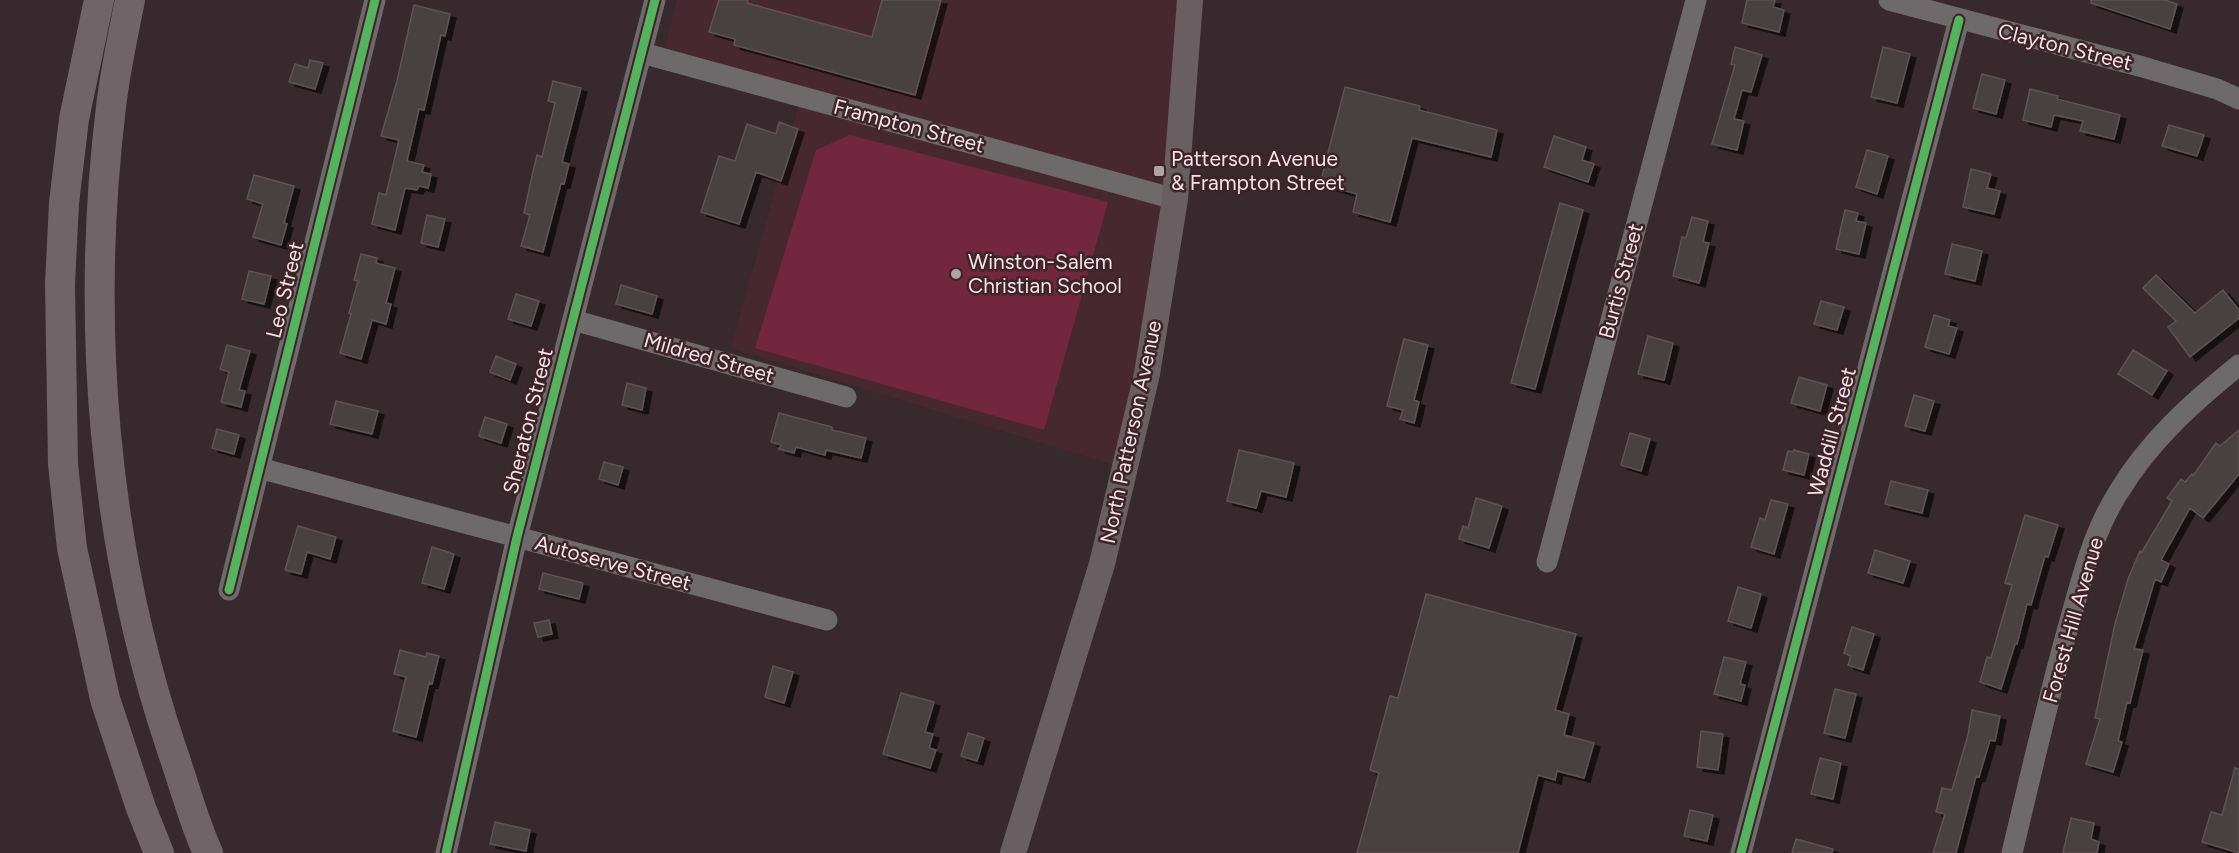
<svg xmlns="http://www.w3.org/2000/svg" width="2239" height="853" font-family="Figtree,sans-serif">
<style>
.built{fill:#472830}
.green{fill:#73263f}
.building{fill:#4a3f42;stroke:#5f5255;stroke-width:1.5;filter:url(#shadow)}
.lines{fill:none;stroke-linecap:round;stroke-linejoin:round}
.minor{stroke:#6e696a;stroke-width:21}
.major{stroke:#695f62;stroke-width:26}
.highway{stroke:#706468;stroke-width:30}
.cycleway-casing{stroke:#3d232a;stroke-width:13}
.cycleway{stroke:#56b35d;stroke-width:9}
.poi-dot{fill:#b2a1a5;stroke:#3d232a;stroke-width:2}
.labels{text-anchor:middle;stroke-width:5;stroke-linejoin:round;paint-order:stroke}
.street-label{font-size:21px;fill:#f5e2e6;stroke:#3d232a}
.poi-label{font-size:21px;fill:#f5e2e6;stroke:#3d232a;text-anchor:start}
</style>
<defs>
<filter id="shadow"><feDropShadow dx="6" dy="4" stdDeviation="0" flood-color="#0009"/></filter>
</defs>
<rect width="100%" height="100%" fill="#37292d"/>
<!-- built -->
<path class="built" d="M 677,0 L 1190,0 L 1124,468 L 731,348 L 801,96 L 662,58 Z"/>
<!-- green -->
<path class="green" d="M 850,135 L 1108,202 L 1044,430 L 755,348 L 816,150 Z"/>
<!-- building -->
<path class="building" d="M 719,0 L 748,0 L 747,3 L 872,37 L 882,0 L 941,0 L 915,95 L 734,45 L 735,39 L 709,32 Z
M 1747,0 L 1775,0 L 1773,7 L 1784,10 L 1779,32 L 1742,23 Z
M 2091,0 L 2164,0 L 2177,4 L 2170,29 L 2091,3 Z
M 414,5 L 450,14 L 445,36 L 441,35 L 424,110 L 419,109 L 407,161 L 424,165 L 422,172 L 431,174 L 428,188 L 419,186 L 417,190 L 405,188 L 395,230 L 372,224 L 379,193 L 386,195 L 399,140 L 381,136 L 397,81 Z
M 1735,47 L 1762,55 L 1751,92 L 1742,90 L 1734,119 L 1744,121 L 1737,150 L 1712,144 L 1735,65 L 1731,64 Z
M 1883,47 L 1910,54 L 1897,103 L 1871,97 Z
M 310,60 L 323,63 L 315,89 L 289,82 L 295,64 L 308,68 Z
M 1982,74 L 2005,80 L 1996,114 L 1973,108 Z
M 553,81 L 581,88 L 562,162 L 569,164 L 564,184 L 561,183 L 543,252 L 521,246 L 530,215 L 524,213 L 532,176 L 537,155 L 542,157 L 555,103 L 548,101 Z
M 1345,87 L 1420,106 L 1419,110 L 1497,130 L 1491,157 L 1412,138 L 1390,222 L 1353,212 L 1357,194 L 1320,184 Z
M 2030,89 L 2058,96 L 2057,99 L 2120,115 L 2114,139 L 2080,131 L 2083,121 L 2054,115 L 2051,127 L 2023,120 Z
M 779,122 L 798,129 L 781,181 L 756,172 L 739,224 L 701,212 L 719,156 L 735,161 L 747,124 L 776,134 Z
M 2169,125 L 2204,135 L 2197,156 L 2162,146 Z
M 1554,136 L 1586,147 L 1582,160 L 1594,164 L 1588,182 L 1544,167 Z
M 1867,150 L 1888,156 L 1877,194 L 1856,187 Z
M 1971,169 L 1991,174 L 1987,188 L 2000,191 L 1994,214 L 1963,207 Z
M 254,175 L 294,186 L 284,223 L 287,224 L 281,245 L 253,237 L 263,204 L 247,199 Z
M 1560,203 L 1583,210 L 1535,389 L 1511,383 Z
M 1845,210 L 1858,213 L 1856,221 L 1866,223 L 1859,254 L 1836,249 Z
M 427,215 L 445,219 L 438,247 L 421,243 Z
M 1692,217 L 1708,221 L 1703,242 L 1709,243 L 1699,283 L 1673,276 L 1682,237 L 1686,238 Z
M 1952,244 L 1982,251 L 1975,281 L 1945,274 Z
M 361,254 L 377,258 L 376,263 L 395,268 L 386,303 L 391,304 L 386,324 L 372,320 L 361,359 L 340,353 L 351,314 L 349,313 L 358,281 L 354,280 Z
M 249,271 L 271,276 L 264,304 L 242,299 Z
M 2156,275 L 2195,313 L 2223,290 L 2239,310 L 2239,318 L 2190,357 L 2168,327 L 2176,321 L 2143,288 Z
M 621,285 L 657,296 L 652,314 L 616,304 Z
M 516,294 L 539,301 L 531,326 L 508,319 Z
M 1821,301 L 1844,307 L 1837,330 L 1814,324 Z
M 1934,315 L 1950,320 L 1948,326 L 1957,328 L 1949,354 L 1925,347 Z
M 1648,336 L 1673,343 L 1664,380 L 1638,374 Z
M 1404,339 L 1428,345 L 1414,400 L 1419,402 L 1414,423 L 1400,419 L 1403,410 L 1387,406 Z
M 227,345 L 250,351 L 239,390 L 245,391 L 241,407 L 221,402 L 229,372 L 220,369 Z
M 2133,350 L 2167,371 L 2152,395 L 2118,374 Z
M 496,356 L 516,364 L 510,380 L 490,372 Z
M 1799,377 L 1827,385 L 1820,411 L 1791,403 Z
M 627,383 L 646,388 L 642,410 L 622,405 Z
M 1914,395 L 1934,401 L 1925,431 L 1905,426 Z
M 336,401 L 378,411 L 372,434 L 330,424 Z
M 779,413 L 832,427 L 832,430 L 866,438 L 861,458 L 826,450 L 825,455 L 796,447 L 794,453 L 779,449 L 781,445 L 771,442 Z
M 485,417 L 507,424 L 501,443 L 479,436 Z
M 217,429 L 239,435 L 234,454 L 212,448 Z
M 2239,430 L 2239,474 L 2203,518 L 2190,508 L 2161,560 L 2169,564 L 2161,582 L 2155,579 L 2134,649 L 2143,650 L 2130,703 L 2127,702 L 2118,741 L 2122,742 L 2113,772 L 2086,764 L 2100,719 L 2095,718 L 2115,624 L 2128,579 L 2140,551 L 2142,552 L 2172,501 L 2167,498 L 2181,479 L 2185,482 L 2192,474 L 2193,476 L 2216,443 L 2220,446 Z
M 1630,433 L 1650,439 L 1641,471 L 1621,465 Z
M 1239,450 L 1294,463 L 1286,497 L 1261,491 L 1256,508 L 1227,501 Z
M 1794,450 L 1809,454 L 1804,475 L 1783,470 L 1788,451 L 1793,452 Z
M 604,462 L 623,467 L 618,485 L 599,479 Z
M 1891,481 L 1928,490 L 1922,513 L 1885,504 Z
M 1476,498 L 1502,506 L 1489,548 L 1459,539 L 1463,526 L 1468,528 Z
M 1771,500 L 1788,504 L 1774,554 L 1751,547 L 1760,518 L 1765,520 Z
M 2025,515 L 2058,525 L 2048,557 L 2045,556 L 2031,605 L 2027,604 L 2017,644 L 2015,644 L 2001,689 L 1980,682 L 1987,657 L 1991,658 L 2012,585 L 2005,583 Z
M 298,526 L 336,537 L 330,559 L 307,552 L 301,574 L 285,570 Z
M 432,547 L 454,554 L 444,589 L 422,583 Z
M 1875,550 L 1910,561 L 1903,583 L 1868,573 Z
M 543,573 L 583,583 L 579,599 L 539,589 Z
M 1738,587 L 1761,594 L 1751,628 L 1728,621 Z
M 1426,594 L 1576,634 L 1555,710 L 1569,714 L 1564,735 L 1594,743 L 1584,778 L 1557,771 L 1555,780 L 1538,775 L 1518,853 L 1357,853 L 1379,773 L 1370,770 L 1390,696 L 1398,698 Z
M 549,620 L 552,634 L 538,637 L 534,623 Z
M 1852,627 L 1874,634 L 1863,670 L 1848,665 L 1851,656 L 1844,653 Z
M 400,650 L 426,657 L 427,653 L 439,656 L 432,684 L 429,683 L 416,737 L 393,731 L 406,677 L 394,674 Z
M 1724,657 L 1746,662 L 1740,684 L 1745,685 L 1741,701 L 1714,694 Z
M 773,666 L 793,672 L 784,703 L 765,697 Z
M 1835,689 L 1856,694 L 1845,738 L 1824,733 Z
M 901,693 L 934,702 L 925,732 L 933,734 L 929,748 L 936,750 L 930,768 L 883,754 Z
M 1972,710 L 2000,716 L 1995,741 L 1990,740 L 1979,777 L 1976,776 L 1956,853 L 1933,853 L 1945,814 L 1936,812 L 1942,788 L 1952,790 L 1968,735 Z
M 1701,731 L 1723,734 L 1718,770 L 1697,767 Z
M 968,733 L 984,738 L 977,761 L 961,756 Z
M 1820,758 L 1841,763 L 1833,799 L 1811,794 Z
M 2235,768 L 2239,769 L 2239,853 L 2202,842 L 2211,812 L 2222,815 Z
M 1690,810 L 1713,815 L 1707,841 L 1684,836 Z
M 2071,818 L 2094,823 L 2091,839 L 2099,842 L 2097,853 L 2063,853 Z
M 495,822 L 530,830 L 526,851 L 490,844 Z
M 1796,839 L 1833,849 L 1832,853 L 1792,853 Z"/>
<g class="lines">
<!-- minor -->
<path class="minor" d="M 1889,0 L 2143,67 L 2217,89 L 2239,99
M 642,53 L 1175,199
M 573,320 L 846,397
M 259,468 L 827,620
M 1547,562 L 1696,0
M 229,590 L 375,0
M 446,853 L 517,537 L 655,0
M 1741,853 L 1959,20
M 2012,853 C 2030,778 2047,703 2068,628 C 2081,582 2092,534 2118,493 C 2149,441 2192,403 2239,365"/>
<!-- major -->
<path class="major" d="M 1013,853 L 1102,564 L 1147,374 L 1175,199 L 1190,0"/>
<!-- highway -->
<path class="highway" d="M 99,0 L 74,119 L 64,203 L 60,284 L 63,464 L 72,548 L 105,699 L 141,808 L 159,853
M 130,0 C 123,36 115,71 111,107 C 85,322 103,545 172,750 C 184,784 193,820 208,853"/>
<!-- cycleway casing -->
<g class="cycleway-casing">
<path id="cycleway" d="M 229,590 L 375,0
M 446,853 L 517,537 L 655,0
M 1741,853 L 1959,20"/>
</g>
<!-- cycleway -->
<use href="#cycleway" class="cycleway"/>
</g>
<!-- markers -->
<g class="poi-dot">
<rect x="1153" y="165" width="12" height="12" rx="3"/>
<circle cx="956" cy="274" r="6"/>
</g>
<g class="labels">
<!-- street labels -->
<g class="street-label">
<text transform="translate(2065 47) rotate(14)" y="7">Clayton Street</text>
<text transform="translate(909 126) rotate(15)" y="7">Frampton Street</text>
<text transform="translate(1621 281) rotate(-75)" y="7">Burtis Street</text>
<text transform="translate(285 290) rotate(-76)" y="7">Leo Street</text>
<text transform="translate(709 358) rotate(16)" y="7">Mildred Street</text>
<text transform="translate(528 421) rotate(-76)" y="7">Sheraton Street</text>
<text transform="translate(1131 432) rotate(-78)" y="7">North Patterson Avenue</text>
<text transform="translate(1832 432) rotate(-75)" y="7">Waddill Street</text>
<text transform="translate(613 563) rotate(15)" y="7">Autoserve Street</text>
<text transform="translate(2073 620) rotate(-74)" y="7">Forest Hill Avenue</text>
</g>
<!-- poi labels -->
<g class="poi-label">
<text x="1171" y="166">Patterson Avenue<tspan x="1171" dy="24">&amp; Frampton Street</tspan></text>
<text x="968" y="269">Winston-Salem<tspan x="968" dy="24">Christian School</tspan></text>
</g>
</g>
</svg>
